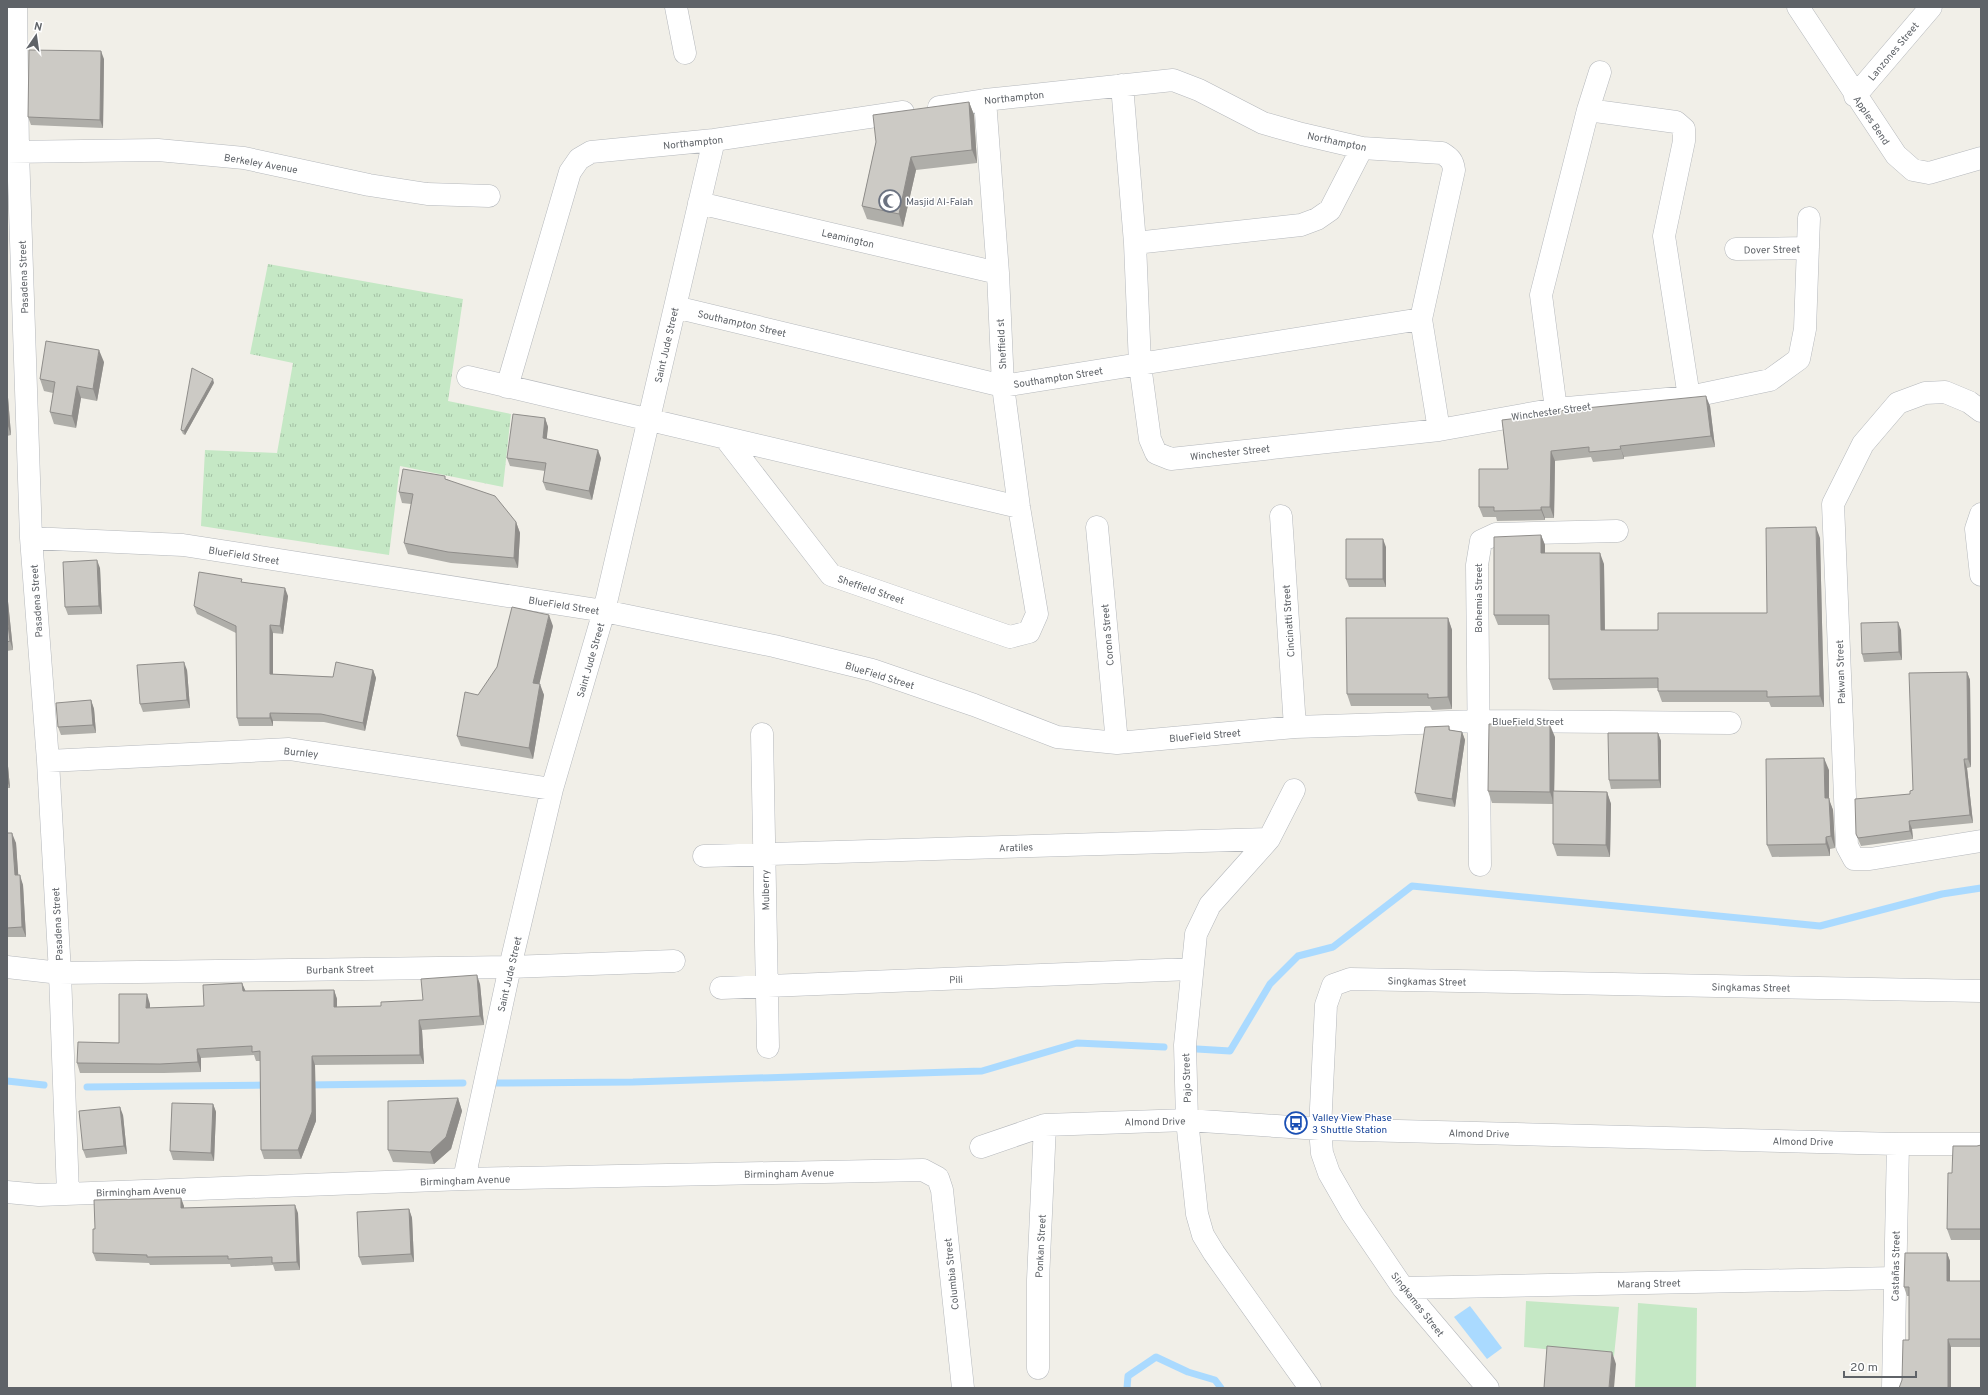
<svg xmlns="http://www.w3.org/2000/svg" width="1988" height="1395" font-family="Overpass,sans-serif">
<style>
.grass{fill:url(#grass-tufts)}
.garden{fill:#c5e8c5}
.water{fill:#aadaff}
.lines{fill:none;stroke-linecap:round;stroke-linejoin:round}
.stream{stroke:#aadaff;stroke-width:7}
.minor-casing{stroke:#b5b8bc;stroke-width:23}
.minor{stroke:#fff;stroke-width:22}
.wall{fill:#afaea9}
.shaded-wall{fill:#8f8d8a}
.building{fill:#cccac5;stroke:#8f8d8a}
.labels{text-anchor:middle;stroke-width:3;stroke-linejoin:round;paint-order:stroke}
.street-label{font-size:10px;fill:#5f6368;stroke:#fff}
.worship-label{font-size:10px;fill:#5b616d;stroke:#fff;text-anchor:start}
.transit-label{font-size:10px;fill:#164399;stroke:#fff;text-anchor:start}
</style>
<defs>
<pattern id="grass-tufts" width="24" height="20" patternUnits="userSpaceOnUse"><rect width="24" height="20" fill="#c5e8c5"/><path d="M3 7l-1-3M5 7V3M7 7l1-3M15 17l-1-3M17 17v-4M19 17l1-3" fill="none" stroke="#a3c0a4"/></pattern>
</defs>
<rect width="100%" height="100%" fill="#f1efe8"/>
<!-- grass -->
<path class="grass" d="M 268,264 L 463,299 L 448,401 L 511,414 L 503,487 L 400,466 L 389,555 L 201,526 L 205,450 L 277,453 L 293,363 L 250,354 Z"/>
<!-- garden -->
<path class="garden" d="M 1526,1301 L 1619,1307 L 1614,1356 L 1524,1347 Z
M 1638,1303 L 1697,1308 L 1696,1388 L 1635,1388 Z"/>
<!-- water -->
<path class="water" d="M 1470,1306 L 1502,1348 L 1487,1359 L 1454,1317 Z"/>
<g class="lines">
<!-- stream -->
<path class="stream" d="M 1197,1049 L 1230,1051 L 1270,984 L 1298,956 L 1333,947 L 1412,886 L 1820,926 L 1942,894 L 1981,888
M 7,1081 L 44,1085
M 493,1083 L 633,1082 L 982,1071 L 1077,1043 L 1164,1047
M 307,1085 L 463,1083
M 87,1087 L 269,1085
M 1127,1388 L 1128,1376 L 1156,1357 L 1188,1372 L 1215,1380 L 1221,1388"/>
<!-- minor casing -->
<g class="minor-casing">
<path id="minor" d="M 16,7 L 18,151 L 31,538 L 48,761 L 60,973 L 68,1194
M 676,7 L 685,53
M 1798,7 L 1896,155 L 1913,170 L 1929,173 L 1981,158
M 1122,85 L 1135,243 L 1140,365 L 1150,439 L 1156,453 L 1171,459 L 1439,430 L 1556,409 L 1689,397 L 1770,380 L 1799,359 L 1805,329 L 1809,218
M 1855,96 L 1931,7
M 939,107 L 985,100 L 1173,80 L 1199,90 L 1263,123 L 1302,134 L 1362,148 L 1442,153 C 1450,158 1453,161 1454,170 L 1421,319 L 1439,430
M 1588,110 L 1676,122 L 1684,129 L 1684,141 L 1664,236 L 1689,397
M 7,152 L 158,150 L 244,158 L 369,185 L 427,194 L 489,196
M 699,203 L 998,273
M 1135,243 L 1301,225 L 1317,219 L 1330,210 L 1362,148
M 1736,249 L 1808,248
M 675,307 L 1003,386 L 1421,319
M 468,377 L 1019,507
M 507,387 L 570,172 L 579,159 L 591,152 L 714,140 L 903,112
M 1556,409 L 1541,295 L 1588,110 L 1600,72
M 1981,411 L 1969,402 L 1945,392 L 1925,393 L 1898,403 L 1863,444 L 1833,504 L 1847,846 L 1854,859 L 1870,859 L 1981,841
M 726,439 L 831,575 L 1010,637 L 1029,632 L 1037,614 L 1019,507 L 1003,386 L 998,273 L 985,100
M 1981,514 L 1976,529 L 1981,575
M 1281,516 L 1295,727
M 1097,527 L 1117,743
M 31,538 L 183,545 L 604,611 L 774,646 L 872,670 L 974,705 L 1057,737 L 1117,743 L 1295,727 L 1479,721 L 1730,723
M 762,734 L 768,1047
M 48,761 L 289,749 L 552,789
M 1294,790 L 1269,839 L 1210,905 L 1196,934 L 1185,1045 L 1187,1120 L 1197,1214 L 1203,1235 L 1214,1253 L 1310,1388
M 704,856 L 1269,839
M 1480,865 L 1477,565 L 1481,541 L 1496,534 L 1617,531
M 7,967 L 60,973 L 510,967 L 674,961
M 721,988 L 1191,969
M 981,1147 L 1045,1125 L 1187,1120 L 1320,1129 L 1898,1144 L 1981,1144
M 464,1179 L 510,967 L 552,789 L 604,611 L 714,140
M 7,1192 L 39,1195 L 464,1179 L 923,1170 L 938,1178 L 942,1190 L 963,1388
M 1403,1288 L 1895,1278
M 1038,1368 L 1038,1280 L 1045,1125
M 1488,1388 L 1403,1288 L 1352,1213 L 1329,1173 L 1322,1153 L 1320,1129 L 1326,1005 L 1333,985 L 1350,979 L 1981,991
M 1893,1388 L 1898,1144"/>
</g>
<!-- minor -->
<use href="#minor" class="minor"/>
</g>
<!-- wall -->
<path class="wall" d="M 104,59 L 103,128 L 31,125 L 28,117 Z
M 969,102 L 974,115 L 977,163 L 916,170 L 903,227 L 867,219 L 862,206 L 876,142 Z
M 104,362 L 97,401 L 81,398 L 76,428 L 54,424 L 50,412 L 53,393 L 44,391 L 40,379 Z
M 214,383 L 185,435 L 183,434 L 181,430 Z
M 7,385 L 11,435 L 7,436 Z
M 1710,406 L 1715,447 L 1624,457 L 1624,459 L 1593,462 L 1591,457 L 1555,461 L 1554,518 L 1545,518 L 1545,520 L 1497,521 L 1496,517 L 1483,517 L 1479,507 L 1508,469 L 1502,420 Z
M 545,418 L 548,427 L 546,439 L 601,458 L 592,500 L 546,490 L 543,482 L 545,471 L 510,466 L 507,458 Z
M 447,479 L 516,522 L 520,533 L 518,568 L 451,563 L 408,554 L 404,543 L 411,504 L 402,503 L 399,492 Z
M 1541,535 L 1545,545 L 1545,553 L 1604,564 L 1605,630 L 1658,630 L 1767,613 L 1820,538 L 1824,707 L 1771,707 L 1769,702 L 1662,702 L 1658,691 L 1658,688 L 1553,690 L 1549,679 L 1549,625 L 1498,625 L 1494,615 Z
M 1386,547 L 1386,587 L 1349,587 L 1346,579 Z
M 100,568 L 102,614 L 68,615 L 65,607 Z
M 244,582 L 288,596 L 283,634 L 273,633 L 273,674 L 333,677 L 373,670 L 376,678 L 365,731 L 324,722 L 273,721 L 273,726 L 239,726 L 237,718 L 236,633 L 197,614 L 194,606 Z
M 7,592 L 13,650 L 7,651 Z
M 1448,618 L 1452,630 L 1452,709 L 1432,710 L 1430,706 L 1351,706 L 1347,694 Z
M 553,626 L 539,684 L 544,695 L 533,759 L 461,746 L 457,736 L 478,695 Z
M 1901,630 L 1902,660 L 1864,662 L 1862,654 Z
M 187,670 L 190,708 L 143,712 L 140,704 Z
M 1967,672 L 1970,680 L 1971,767 L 1967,768 L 1973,823 L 1912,829 L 1913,839 L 1861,846 L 1856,834 L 1910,794 L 1913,790 Z
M 91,700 L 94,709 L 96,733 L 61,735 L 58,727 Z
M 1449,726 L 1450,730 L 1462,732 L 1465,740 L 1455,807 L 1418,801 L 1415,793 Z
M 1658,733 L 1661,741 L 1661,788 L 1611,789 L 1609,780 Z
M 1555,737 L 1554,791 L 1607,792 L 1611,804 L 1610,857 L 1557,856 L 1553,844 L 1553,804 L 1492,803 L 1488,791 Z
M 7,755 L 10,788 L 7,788 Z
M 1829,770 L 1829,800 L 1833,810 L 1835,848 L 1830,849 L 1830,856 L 1772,857 L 1767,845 Z
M 7,833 L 16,843 L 18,875 L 23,885 L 26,937 L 7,937 Z
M 242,983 L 245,991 L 334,990 L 337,999 L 337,1007 L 381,1006 L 423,1000 L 480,984 L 484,1025 L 422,1030 L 424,1064 L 315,1065 L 316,1121 L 301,1159 L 264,1159 L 261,1150 L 260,1061 L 256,1061 L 254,1055 L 201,1058 L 201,1072 L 164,1073 L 80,1073 L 77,1063 L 119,1043 L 150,1004 L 150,1008 L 204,1006 Z
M 458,1098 L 462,1111 L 451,1149 L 434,1164 L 393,1162 L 388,1150 Z
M 213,1104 L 216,1112 L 214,1161 L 173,1160 L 170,1151 Z
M 123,1115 L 127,1154 L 86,1158 L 83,1150 Z
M 1981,1145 L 1981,1240 L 1951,1240 L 1947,1229 L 1952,1173 L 1977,1146 Z
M 181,1198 L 184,1208 L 298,1213 L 300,1270 L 275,1271 L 273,1265 L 231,1267 L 230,1264 L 150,1265 L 149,1263 L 96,1261 L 93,1253 L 95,1229 Z
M 409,1209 L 412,1218 L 414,1262 L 362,1265 L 359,1257 Z
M 1947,1253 L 1950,1261 L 1950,1281 L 1981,1281 L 1981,1347 L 1951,1347 L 1902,1380 L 1909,1340 L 1909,1296 L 1907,1296 L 1904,1287 Z"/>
<!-- shaded-wall -->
<path class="shaded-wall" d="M 101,51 L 104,59 L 103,128 L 100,120 Z
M 969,102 L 974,115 L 977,163 L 972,150 Z
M 911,157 L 916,170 L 903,227 L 899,214 Z
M 99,350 L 104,362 L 97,401 L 93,389 Z
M 213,379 L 214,383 L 185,435 L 184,431 Z
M 7,385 L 11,435 L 7,423 Z
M 77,386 L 81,398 L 76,428 L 72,416 Z
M 1706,396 L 1710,406 L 1715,447 L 1711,436 Z
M 545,418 L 548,427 L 546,446 L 543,438 Z
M 1620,446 L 1624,457 L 1624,459 L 1621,449 Z
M 598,450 L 601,458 L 592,500 L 589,491 Z
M 1551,451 L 1555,461 L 1554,518 L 1550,507 Z
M 1541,507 L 1545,518 L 1545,520 L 1541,510 Z
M 516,522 L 520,533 L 518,568 L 514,558 Z
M 1816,527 L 1820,538 L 1824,707 L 1820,696 Z
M 1541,535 L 1545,545 L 1545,564 L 1541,553 Z
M 1383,539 L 1386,547 L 1386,587 L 1383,579 Z
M 1600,553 L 1604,564 L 1605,641 L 1601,630 Z
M 97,560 L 100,568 L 102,614 L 99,606 Z
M 285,588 L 288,596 L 283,634 L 280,626 Z
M 7,592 L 13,650 L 10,641 L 7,616 Z
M 549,615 L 553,626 L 537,694 L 533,683 Z
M 1448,618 L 1452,630 L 1452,709 L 1448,697 Z
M 1898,622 L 1901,630 L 1902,660 L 1899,652 Z
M 270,625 L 273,633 L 273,682 L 270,674 Z
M 184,662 L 187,670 L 190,708 L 187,700 Z
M 373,670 L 376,678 L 365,731 L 363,723 Z
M 1967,672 L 1970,680 L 1971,767 L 1968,759 Z
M 540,684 L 544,695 L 533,759 L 529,748 Z
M 91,700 L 94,709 L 96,733 L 93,725 Z
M 270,713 L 273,721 L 273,726 L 270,718 Z
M 1550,725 L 1555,737 L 1554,804 L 1550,792 Z
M 1462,732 L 1465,740 L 1455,807 L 1452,799 Z
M 1658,733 L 1661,741 L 1661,788 L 1659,780 Z
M 7,755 L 10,788 L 7,781 Z
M 1824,758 L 1829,770 L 1829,799 L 1833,810 L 1835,848 L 1831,836 L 1825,798 Z
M 1964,759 L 1967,768 L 1973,823 L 1970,815 Z
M 1607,792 L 1611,804 L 1610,857 L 1606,845 Z
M 1909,821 L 1912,829 L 1913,839 L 1910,831 Z
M 12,833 L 16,843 L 19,885 L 15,875 Z
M 1826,837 L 1830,849 L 1830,856 L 1826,844 Z
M 20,875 L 23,885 L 26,937 L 22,927 Z
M 477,975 L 480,984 L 484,1025 L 480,1016 Z
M 242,983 L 246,992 L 243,991 Z
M 334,990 L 337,999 L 337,1016 L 334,1007 Z
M 147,994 L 150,1004 L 150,1017 L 146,1008 Z
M 419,1020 L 422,1030 L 424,1064 L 420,1055 Z
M 197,1049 L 201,1058 L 201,1072 L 198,1062 Z
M 312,1056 L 315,1065 L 316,1121 L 301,1159 L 298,1150 Z
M 458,1098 L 462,1111 L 451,1149 L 434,1164 L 430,1152 Z
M 213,1104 L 216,1112 L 214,1161 L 211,1153 Z
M 120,1107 L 123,1115 L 127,1154 L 124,1146 Z
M 181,1198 L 184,1206 L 184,1216 L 181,1208 Z
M 295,1205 L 298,1213 L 300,1270 L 297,1262 Z
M 409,1209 L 412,1218 L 414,1262 L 411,1254 Z
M 1947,1253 L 1950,1261 L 1950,1289 L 1947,1281 Z
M 1948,1339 L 1951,1347 L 1951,1388 L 1948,1388 Z
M 1612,1352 L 1616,1364 L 1614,1388 L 1609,1388 Z"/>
<!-- building -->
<path class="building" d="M 29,50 L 101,51 L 100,120 L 28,117 Z
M 969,102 L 972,150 L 911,157 L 899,214 L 862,206 L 876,142 L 873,115 Z
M 46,341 L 99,350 L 93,389 L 77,386 L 72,416 L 50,412 L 55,382 L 40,379 Z
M 192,368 L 213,379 L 184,431 L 181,430 Z
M 1706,396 L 1711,436 L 1620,446 L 1621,449 L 1589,452 L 1589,447 L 1551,451 L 1550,507 L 1541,507 L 1541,510 L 1494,511 L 1494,507 L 1479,507 L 1479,469 L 1508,469 L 1502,420 L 1543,415 L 1542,413 L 1566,410 Z
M 513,414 L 545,418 L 543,438 L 598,450 L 589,491 L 543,482 L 546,463 L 507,458 Z
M 403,469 L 445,476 L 445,479 L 495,496 L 516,522 L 514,558 L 448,552 L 404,543 L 413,494 L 399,492 Z
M 1816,527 L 1820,696 L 1767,697 L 1767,691 L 1658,691 L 1658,678 L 1549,679 L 1549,615 L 1494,615 L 1494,537 L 1541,535 L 1541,553 L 1600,553 L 1601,630 L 1658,630 L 1658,613 L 1767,613 L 1766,528 Z
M 1346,539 L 1383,539 L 1383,579 L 1346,579 Z
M 97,560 L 99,606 L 65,607 L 63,562 Z
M 199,572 L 242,579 L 241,582 L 285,588 L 280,626 L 270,625 L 270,674 L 333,677 L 336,662 L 373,670 L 363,723 L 321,714 L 270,713 L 270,718 L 237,718 L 236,626 L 194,606 Z
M 512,607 L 549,615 L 533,683 L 540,684 L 529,748 L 457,736 L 465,692 L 478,695 L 497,667 Z
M 7,616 L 10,641 L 7,642 Z
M 1346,618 L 1448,618 L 1448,697 L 1428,698 L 1428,694 L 1347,694 Z
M 1898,622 L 1899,652 L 1862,654 L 1861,623 Z
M 184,662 L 187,700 L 140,704 L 137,665 Z
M 1967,672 L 1968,759 L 1964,759 L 1970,815 L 1909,821 L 1910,831 L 1858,838 L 1856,834 L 1855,799 L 1910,794 L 1910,791 L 1913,790 L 1909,673 Z
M 91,700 L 93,725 L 58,727 L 56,703 Z
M 1489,724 L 1550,725 L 1550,792 L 1488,791 Z
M 1449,726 L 1449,730 L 1462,732 L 1452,799 L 1415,793 L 1425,727 Z
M 1608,733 L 1658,733 L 1659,780 L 1609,780 Z
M 1824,758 L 1825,798 L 1829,798 L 1831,836 L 1826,837 L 1826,844 L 1767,845 L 1766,759 Z
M 1553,791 L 1607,792 L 1606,845 L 1553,844 Z
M 7,833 L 12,833 L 15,875 L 20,875 L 22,927 L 7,928 Z
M 477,975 L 480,1016 L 419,1020 L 420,1055 L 312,1056 L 312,1112 L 298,1150 L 261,1150 L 260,1051 L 252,1052 L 252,1046 L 197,1049 L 198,1062 L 160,1064 L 77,1063 L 78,1042 L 119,1043 L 119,994 L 147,994 L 146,1008 L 204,1006 L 203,985 L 242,983 L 243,991 L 334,990 L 334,1007 L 381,1006 L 381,1002 L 423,1000 L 421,979 Z
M 458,1098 L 446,1137 L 430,1152 L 388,1150 L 388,1101 Z
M 172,1103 L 213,1104 L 211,1153 L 170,1151 Z
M 120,1107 L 124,1146 L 83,1150 L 79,1111 Z
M 1981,1145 L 1981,1229 L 1947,1229 L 1948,1173 L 1952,1173 L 1953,1146 L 1977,1146 Z
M 181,1198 L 181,1208 L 295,1205 L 297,1262 L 272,1263 L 272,1257 L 228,1259 L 228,1256 L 147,1257 L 147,1255 L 93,1253 L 93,1229 L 95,1229 L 94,1200 Z
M 409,1209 L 411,1254 L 359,1257 L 357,1212 Z
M 1905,1253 L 1947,1253 L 1947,1281 L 1981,1281 L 1981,1339 L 1948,1339 L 1948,1388 L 1899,1388 L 1902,1380 L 1903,1340 L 1909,1340 L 1909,1287 L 1904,1287 Z
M 1547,1346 L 1612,1352 L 1609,1388 L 1544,1388 Z"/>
<!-- icons -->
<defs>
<g id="mosque-ring" transform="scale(1.15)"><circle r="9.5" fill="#fff" stroke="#6b7280" stroke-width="1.5"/><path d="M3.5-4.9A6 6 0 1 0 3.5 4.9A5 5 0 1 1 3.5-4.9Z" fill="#6b7280"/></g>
<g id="bus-ring" transform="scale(1.15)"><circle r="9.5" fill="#fff" stroke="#1a4fb4" stroke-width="1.5"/><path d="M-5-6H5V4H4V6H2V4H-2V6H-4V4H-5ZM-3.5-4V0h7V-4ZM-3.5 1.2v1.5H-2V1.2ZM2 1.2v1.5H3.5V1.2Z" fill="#1a4fb4"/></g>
</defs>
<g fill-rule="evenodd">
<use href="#mosque-ring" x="890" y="201"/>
<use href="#bus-ring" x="1296" y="1123"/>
</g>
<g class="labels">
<!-- street labels -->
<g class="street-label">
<text transform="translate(1893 51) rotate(-50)" y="4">Lanzones Street</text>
<text transform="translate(1014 97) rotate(-6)" y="4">Northampton</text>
<text transform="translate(1872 120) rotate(56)" y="4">Apples Bend</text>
<text transform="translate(1337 141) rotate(12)" y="4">Northampton</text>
<text transform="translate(693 142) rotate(-6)" y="4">Northampton</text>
<text transform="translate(261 163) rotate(10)" y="4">Berkeley Avenue</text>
<text transform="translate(848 238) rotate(13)" y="4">Leamington</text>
<text transform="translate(1772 249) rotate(-1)" y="4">Dover Street</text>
<text transform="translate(23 277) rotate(-92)" y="4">Pasadena Street</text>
<text transform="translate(742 323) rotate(13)" y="4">Southampton Street</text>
<text transform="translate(1001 344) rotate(-93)" y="4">Sheffield st</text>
<text transform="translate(666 345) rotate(-77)" y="4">Saint Jude Street</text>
<text transform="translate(1058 377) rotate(-9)" y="4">Southampton Street</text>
<text transform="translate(1551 411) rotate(-8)" y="4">Winchester Street</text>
<text transform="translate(1230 452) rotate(-6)" y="4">Winchester Street</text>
<text transform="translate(244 555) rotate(9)" y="4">BlueField Street</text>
<text transform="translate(871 589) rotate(19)" y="4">Sheffield Street</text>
<text transform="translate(1478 598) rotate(-90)" y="4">Bohemia Street</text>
<text transform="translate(36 601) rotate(-94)" y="4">Pasadena Street</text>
<text transform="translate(564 605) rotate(9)" y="4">BlueField Street</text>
<text transform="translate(1288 621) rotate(-94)" y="4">Cincinatti Street</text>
<text transform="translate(1107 635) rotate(-95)" y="4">Corona Street</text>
<text transform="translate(590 660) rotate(-74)" y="4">Saint Jude Street</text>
<text transform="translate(1840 672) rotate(-92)" y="4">Pakwan Street</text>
<text transform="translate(880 675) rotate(17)" y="4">BlueField Street</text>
<text x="1528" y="725">BlueField Street</text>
<text transform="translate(1205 735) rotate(-5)" y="4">BlueField Street</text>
<text transform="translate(301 752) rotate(6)" y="4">Burnley</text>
<text transform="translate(1016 847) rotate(-2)" y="4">Aratiles</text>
<text transform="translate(765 890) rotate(-91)" y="4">Mulberry</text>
<text transform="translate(57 924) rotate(-93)" y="4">Pasadena Street</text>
<text transform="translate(340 969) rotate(-1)" y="4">Burbank Street</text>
<text transform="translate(509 974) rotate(-77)" y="4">Saint Jude Street</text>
<text transform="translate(956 979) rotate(-2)" y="4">Pili</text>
<text transform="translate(1427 981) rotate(1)" y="4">Singkamas Street</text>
<text transform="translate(1751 987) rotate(1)" y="4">Singkamas Street</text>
<text transform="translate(1186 1078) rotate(-92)" y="4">Pajo Street</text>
<text transform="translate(1155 1121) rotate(-1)" y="4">Almond Drive</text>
<text transform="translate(1479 1133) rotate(1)" y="4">Almond Drive</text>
<text transform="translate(1803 1141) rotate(1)" y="4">Almond Drive</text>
<text transform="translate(789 1173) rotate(-1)" y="4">Birmingham Avenue</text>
<text transform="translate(465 1180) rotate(-2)" y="4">Birmingham Avenue</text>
<text transform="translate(141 1191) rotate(-2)" y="4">Birmingham Avenue</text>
<text transform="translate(1040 1246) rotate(-87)" y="4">Ponkan Street</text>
<text transform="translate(1895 1266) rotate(-89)" y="4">Castañas Street</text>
<text transform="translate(951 1274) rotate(-96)" y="4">Columbia Street</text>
<text transform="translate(1649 1283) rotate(-1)" y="4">Marang Street</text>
<text transform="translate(1418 1304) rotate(52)" y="4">Singkamas Street</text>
</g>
<!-- worship labels -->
<g class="worship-label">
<text x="906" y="205">Masjid Al-Falah</text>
</g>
<!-- transit labels -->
<g class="transit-label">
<text x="1312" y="1121">Valley View Phase<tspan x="1312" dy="12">3 Shuttle Station</tspan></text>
</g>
</g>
<!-- border -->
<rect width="1988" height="1395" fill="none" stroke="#5f6368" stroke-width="16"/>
<!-- north arrow -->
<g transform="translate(36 36) rotate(13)" stroke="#ffffff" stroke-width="3" paint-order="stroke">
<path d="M0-3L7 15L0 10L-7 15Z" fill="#5f6368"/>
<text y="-6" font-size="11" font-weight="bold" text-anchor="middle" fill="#5f6368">N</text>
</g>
<!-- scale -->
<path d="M1844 1371v6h72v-6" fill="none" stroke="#5f6368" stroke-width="2"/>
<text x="1850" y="1371" font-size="12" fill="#5f6368" stroke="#ffffff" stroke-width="3" paint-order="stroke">20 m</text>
</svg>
